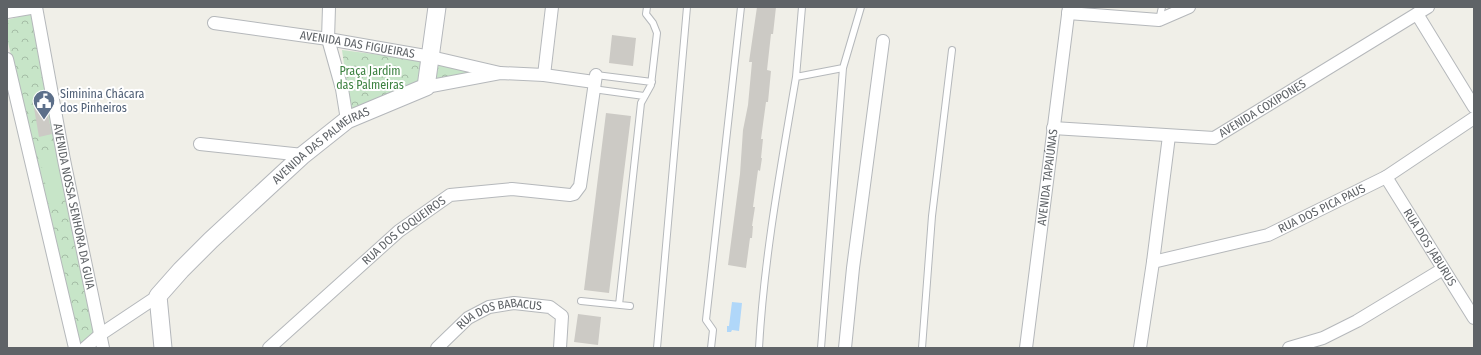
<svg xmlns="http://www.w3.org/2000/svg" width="1481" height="355" font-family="'Fira Sans Condensed',sans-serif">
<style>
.park{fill:url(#park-crowns)}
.pitch{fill:#c7e5c8}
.water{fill:#b0d7f9}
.building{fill:#cccac5}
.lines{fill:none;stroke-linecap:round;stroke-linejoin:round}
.lane-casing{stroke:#b5b8bb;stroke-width:8}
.street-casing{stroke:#b5b8bb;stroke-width:14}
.secondary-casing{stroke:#b4b7bb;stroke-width:19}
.lane{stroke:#fff;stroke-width:6}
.street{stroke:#fff;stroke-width:12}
.secondary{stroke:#fff;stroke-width:17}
.labels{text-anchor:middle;stroke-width:4;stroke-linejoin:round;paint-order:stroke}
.street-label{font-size:12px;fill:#5f6367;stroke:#fff}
.park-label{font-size:12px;fill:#3c8140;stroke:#fff}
.service-label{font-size:12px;fill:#4e5e75;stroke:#fff;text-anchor:start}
</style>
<defs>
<pattern id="park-crowns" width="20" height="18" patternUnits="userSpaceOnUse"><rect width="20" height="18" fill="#c7e5c8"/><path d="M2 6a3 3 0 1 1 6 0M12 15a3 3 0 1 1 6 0" fill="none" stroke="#a5bda6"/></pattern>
</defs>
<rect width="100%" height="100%" fill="#f0efe8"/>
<!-- park -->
<path class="park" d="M 33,13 L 96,333 L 80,347 L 7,38 L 7,20 Z
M 342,50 L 427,61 L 423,85 L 351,114 Z
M 439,62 L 485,73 L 435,83 Z"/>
<!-- pitch -->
<path class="pitch" d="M 55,149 L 64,194 L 48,197 L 39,152 Z"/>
<!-- water -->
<path class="water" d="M 732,302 L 742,303 L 739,331 L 732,330 L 731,332 L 727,332 L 727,326 L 729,326 Z"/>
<!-- building -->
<path class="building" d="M 757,7 L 776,7 L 773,34 L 771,34 L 767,70 L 771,71 L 768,102 L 766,102 L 761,139 L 763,139 L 761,158 L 762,158 L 760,171 L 758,170 L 753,207 L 755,207 L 752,226 L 753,226 L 752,238 L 750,238 L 746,268 L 728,265 L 740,174 L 743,130 L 748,105 L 752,62 L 749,62 Z
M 612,35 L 636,38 L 633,66 L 609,63 Z
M 46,106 L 52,134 L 39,137 L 34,108 Z
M 606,113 L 631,116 L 609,293 L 584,290 Z
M 578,314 L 601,317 L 598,345 L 574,342 Z"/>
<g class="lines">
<!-- lane casing -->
<g class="lane-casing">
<path id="lane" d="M 1159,20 L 1162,7
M 596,75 L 652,82
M 796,77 L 802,7
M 593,89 L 644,96
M 581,301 L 630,306
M 619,305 L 641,103 L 651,85 L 657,33 L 653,23 L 646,14 L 647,7
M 657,348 L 687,7
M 711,348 L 713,330 L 706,320 L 741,7
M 759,348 C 764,257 781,166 796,77 L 843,68
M 821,348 L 843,68 L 861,7
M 922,348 L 932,216 L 952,50"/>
</g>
<!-- street casing -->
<g class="street-casing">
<g id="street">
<path id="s1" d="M 36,7 L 64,160 L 103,348"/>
<path d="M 329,7 L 328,39 L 342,89 L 347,120"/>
<path d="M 7,12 L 36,7"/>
<path d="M 1068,13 L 1159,20 L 1189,7"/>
<path d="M 1417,14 L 1474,107"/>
<path id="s2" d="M 214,23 L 328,39 L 431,57 L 500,73"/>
<path d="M 7,59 L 75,348"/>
<path d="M 544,75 L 552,7"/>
<path d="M 426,87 L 500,73 L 544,75 L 594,82"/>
<path id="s3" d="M 1053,128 L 1214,138 L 1428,7"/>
<path d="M 200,144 L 303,155"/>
<path id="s4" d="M 1386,177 L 1474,318"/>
<path id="s5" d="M 1153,262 L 1268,235 L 1386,177 L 1474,118"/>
<path d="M 85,348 L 101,334 L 158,296"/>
<path id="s6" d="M 269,348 L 399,231 L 450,195 L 512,189 L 570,195 L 574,194 L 580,186 L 596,75"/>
<path id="s7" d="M 437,348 L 468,318 L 489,307 L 514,303 L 550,307 L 562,316 L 560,348"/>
<path d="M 845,348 L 853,268 L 883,41"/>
<path id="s8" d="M 1026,348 L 1069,7"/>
<path d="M 1140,348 L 1153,262 L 1169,136"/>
<path d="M 1289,348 L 1323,338 L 1357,321 L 1443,269"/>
</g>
</g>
<!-- secondary casing -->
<g class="secondary-casing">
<g id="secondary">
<path id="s9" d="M 163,348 L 158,296 L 181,270 L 211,240 L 303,155 L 347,120 L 426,87 L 437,7"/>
</g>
</g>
<!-- lane -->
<use href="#lane" class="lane"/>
<!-- street -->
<use href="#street" class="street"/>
<!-- secondary -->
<use href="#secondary" class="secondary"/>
</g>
<!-- icons -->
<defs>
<g id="civic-pin" transform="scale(1.15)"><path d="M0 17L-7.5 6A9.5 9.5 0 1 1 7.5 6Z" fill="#5c6f8a" stroke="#fff"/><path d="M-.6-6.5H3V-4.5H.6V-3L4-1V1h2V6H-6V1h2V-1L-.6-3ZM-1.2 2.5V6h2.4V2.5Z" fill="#fff"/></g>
</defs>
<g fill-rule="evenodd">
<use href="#civic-pin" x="44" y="101"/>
</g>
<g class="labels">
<!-- street labels -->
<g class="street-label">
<text dy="4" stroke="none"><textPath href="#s2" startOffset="145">AVENIDA DAS FIGUEIRAS</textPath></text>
<text dy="4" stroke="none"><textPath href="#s3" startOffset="218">AVENIDA COXIPONES</textPath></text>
<text dy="4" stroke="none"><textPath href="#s9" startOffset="275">AVENIDA DAS PALMEIRAS</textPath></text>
<text dy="4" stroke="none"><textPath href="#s8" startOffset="172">AVENIDA TAPAIÚNAS</textPath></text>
<text dy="4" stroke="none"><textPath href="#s1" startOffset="203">AVENIDA NOSSA SENHORA DA GUIA</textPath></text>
<text dy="4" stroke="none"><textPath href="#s5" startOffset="178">RUA DOS PICA PAUS</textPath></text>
<text dy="4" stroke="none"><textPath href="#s6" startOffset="179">RUA DOS COQUEIROS</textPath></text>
<text dy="4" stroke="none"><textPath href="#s4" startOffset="83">RUA DOS JABURUS</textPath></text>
<text dy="4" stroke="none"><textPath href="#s7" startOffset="75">RUA DOS BABACUS</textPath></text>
</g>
<!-- park labels -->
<g class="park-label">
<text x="370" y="75">Praça Jardim<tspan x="370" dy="14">das Palmeiras</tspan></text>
</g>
<!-- service labels -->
<g class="service-label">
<text x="60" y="98">Siminina Chácara<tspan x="60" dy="14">dos Pinheiros</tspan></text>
</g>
</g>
<!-- border -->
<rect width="1481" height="355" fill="none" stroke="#5f6367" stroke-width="16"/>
</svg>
